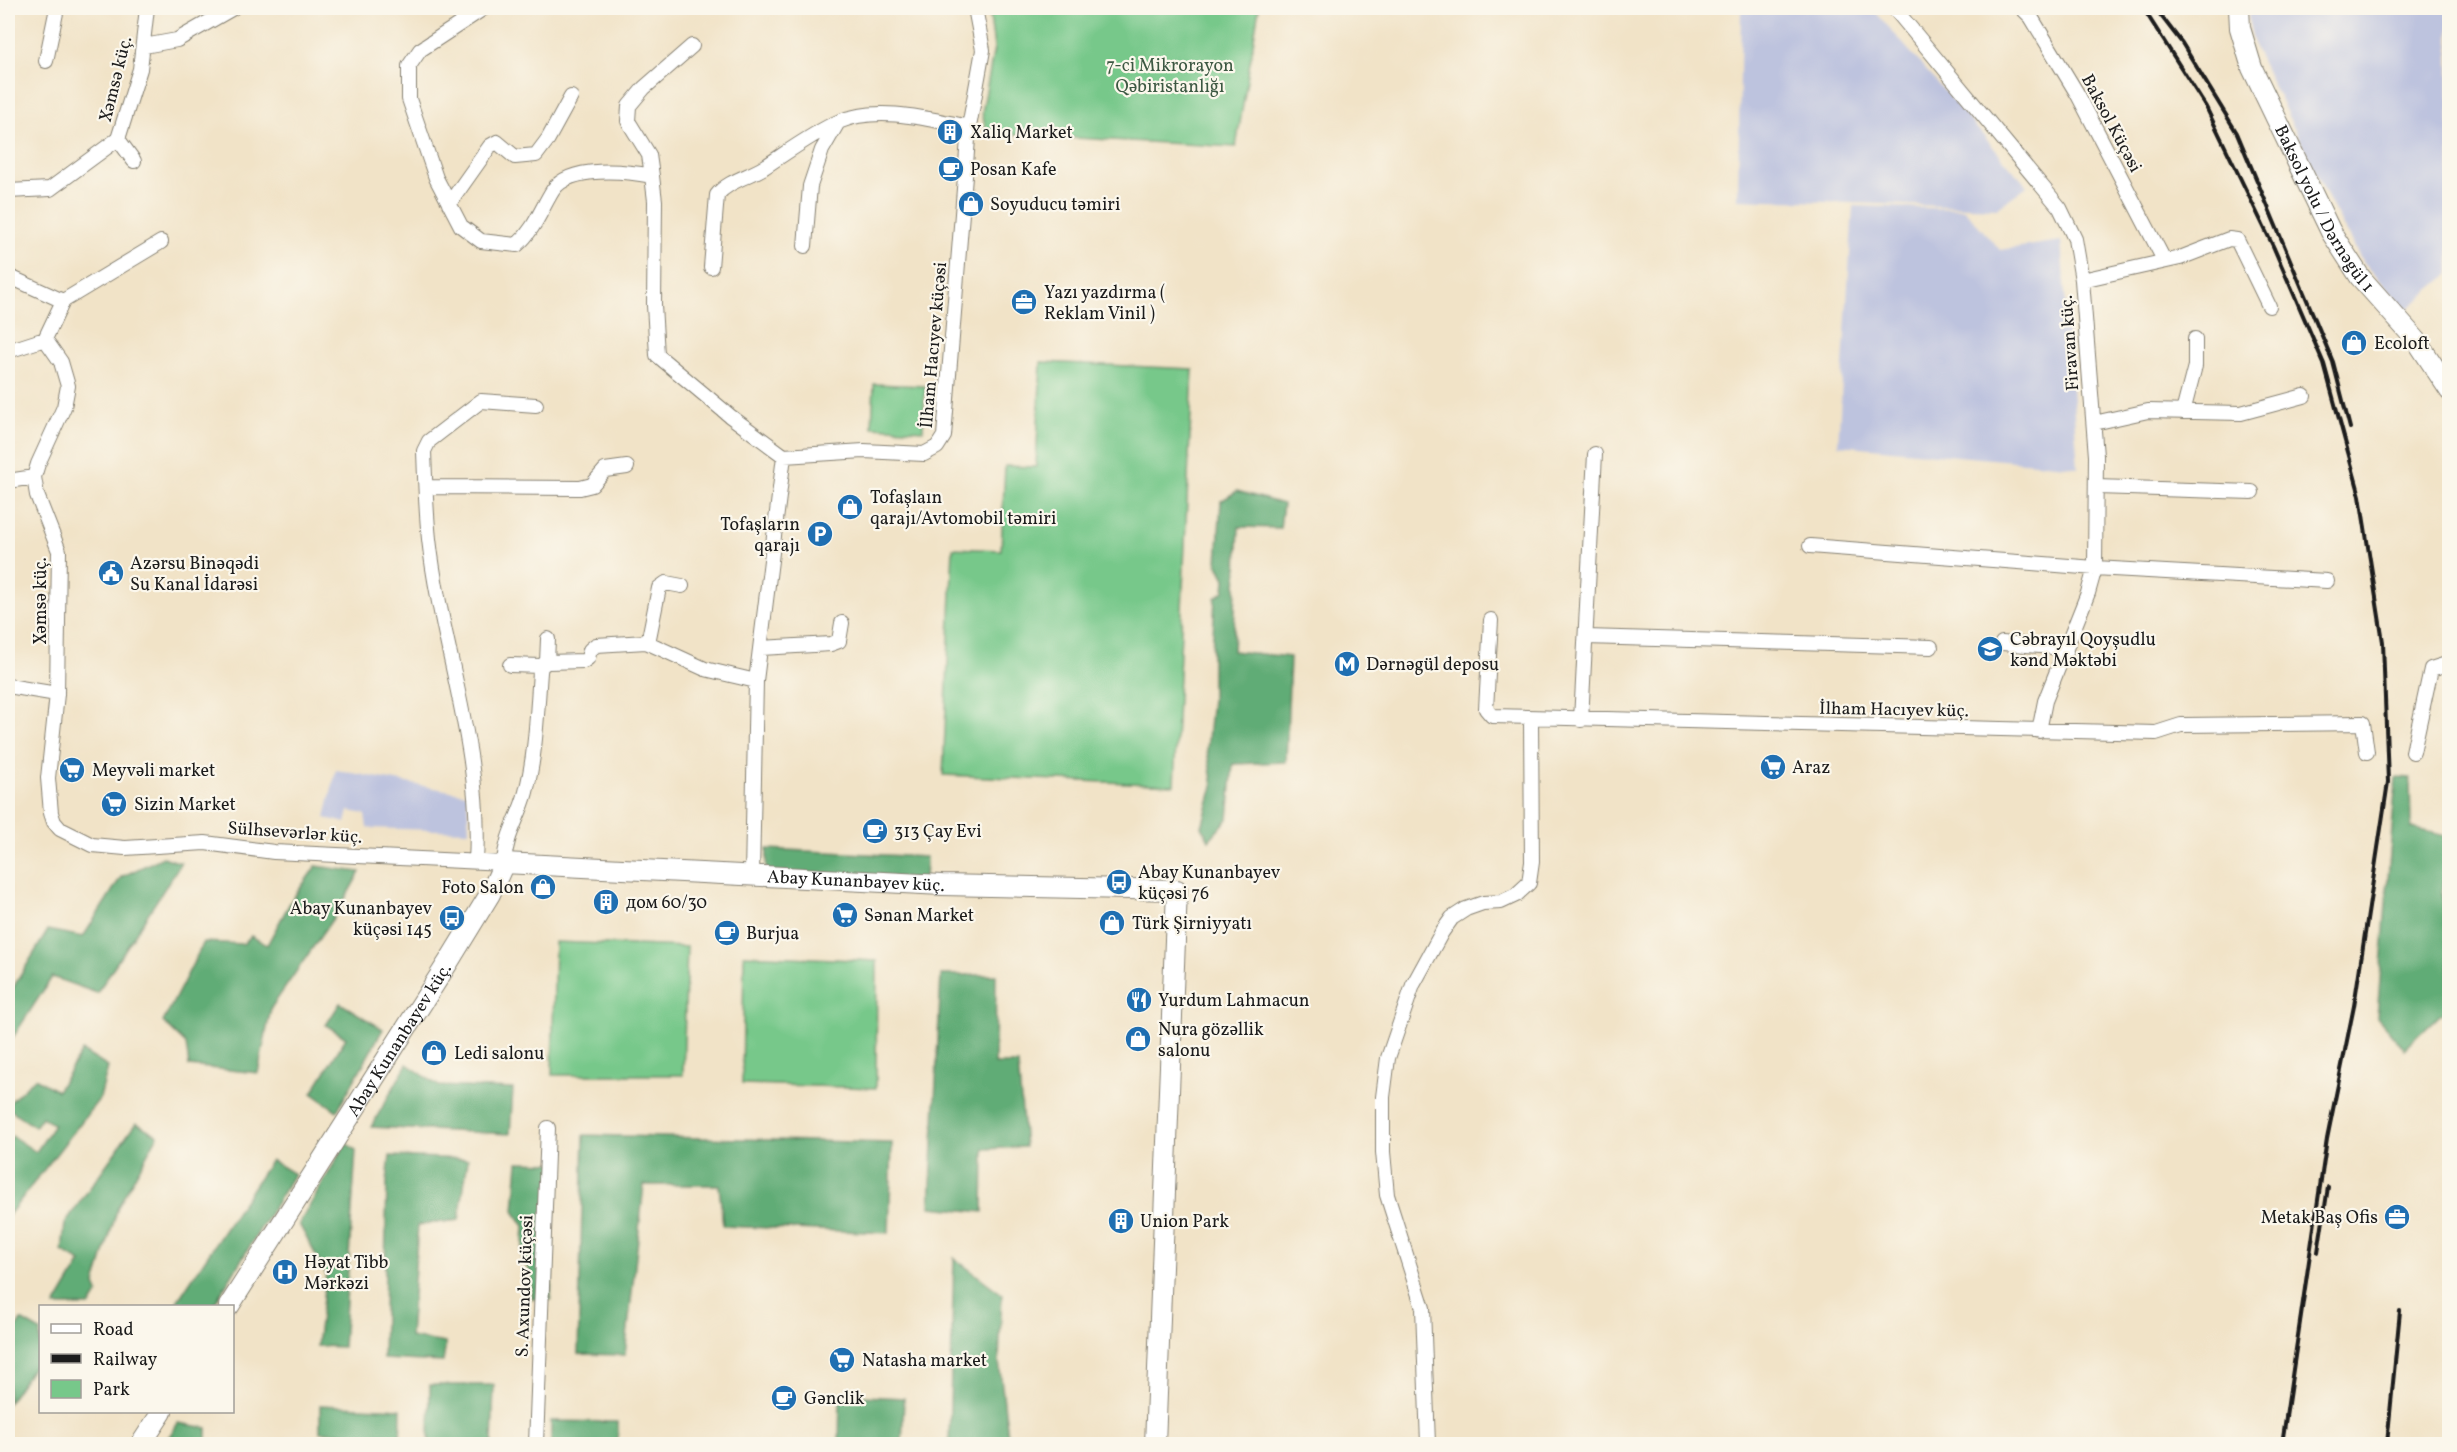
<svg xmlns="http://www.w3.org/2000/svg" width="2457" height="1452" font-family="Vollkorn,serif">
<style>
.industrial{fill:#bdc3de}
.green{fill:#77c88a;stroke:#4a7253;stroke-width:1.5}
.forest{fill:#61ac76;stroke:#3e6449;stroke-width:1.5}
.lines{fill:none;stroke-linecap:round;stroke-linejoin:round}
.street-casing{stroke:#868072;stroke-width:16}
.secondary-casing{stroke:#868072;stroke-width:22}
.street{stroke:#fff;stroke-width:14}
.secondary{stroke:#fff;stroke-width:20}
.rail{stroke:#1c1c1c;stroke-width:4}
.labels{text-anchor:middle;stroke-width:4.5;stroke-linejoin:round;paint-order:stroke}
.park-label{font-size:18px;fill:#3c5842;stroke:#fbf7ec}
.street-label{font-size:18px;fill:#1c1c1c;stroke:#fbf7ec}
.poi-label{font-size:18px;fill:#1c1c1c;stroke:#fbf7ec;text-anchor:start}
</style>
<rect width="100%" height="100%" fill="#fbf7ec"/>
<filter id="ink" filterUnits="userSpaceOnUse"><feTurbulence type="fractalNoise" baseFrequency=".0167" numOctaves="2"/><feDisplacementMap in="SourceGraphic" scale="12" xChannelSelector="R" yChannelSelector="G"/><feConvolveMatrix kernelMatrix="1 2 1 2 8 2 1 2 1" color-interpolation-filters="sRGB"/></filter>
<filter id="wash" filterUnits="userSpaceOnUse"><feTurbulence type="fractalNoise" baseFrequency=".008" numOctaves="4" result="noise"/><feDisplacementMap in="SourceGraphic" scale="24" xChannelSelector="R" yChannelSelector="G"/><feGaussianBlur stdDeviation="1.35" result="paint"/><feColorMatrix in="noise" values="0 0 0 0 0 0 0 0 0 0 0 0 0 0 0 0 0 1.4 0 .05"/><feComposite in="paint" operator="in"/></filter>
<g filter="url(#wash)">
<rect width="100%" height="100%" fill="#f1e3c7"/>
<!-- industrial -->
<path class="industrial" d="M 1741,8 L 1872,8 L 2027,186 L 1997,208 L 1738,199 Z
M 2251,8 L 2449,8 L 2449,274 L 2406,310 L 2361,259 L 2330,202 L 2255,48 L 2248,19 Z
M 1853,206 L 1964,209 L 2000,250 L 2061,241 L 2078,467 L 1838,445 Z
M 336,770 L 467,794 L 469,831 L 367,828 L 365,814 L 349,811 L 346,823 L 325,818 Z"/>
<!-- green -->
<path class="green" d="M 989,8 L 1259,8 L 1236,147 L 987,133 L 982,113 L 994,48 Z
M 1041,362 L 1193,369 L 1174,785 L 943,775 L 953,548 L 1001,550 L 1005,466 L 1036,467 Z
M 874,384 L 925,386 L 923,430 L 872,427 Z
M 555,942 L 687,947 L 683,1075 L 552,1075 Z
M 744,955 L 877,961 L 876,1088 L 742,1084 Z"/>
<!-- forest -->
<path class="forest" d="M 1237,491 L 1283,504 L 1280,528 L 1239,527 L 1233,651 L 1290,657 L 1286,762 L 1233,764 L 1228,819 L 1209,840 L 1202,827 L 1213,786 L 1207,750 L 1212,699 L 1212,653 L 1215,598 L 1224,591 L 1225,579 L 1217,563 L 1221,501 Z
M 2396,778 L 2410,779 L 2411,828 L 2450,837 L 2449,851 L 2442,893 L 2445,925 L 2449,926 L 2449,1012 L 2440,1014 L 2404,1049 L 2377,1017 Z
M 767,849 L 926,857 L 925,881 L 766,874 Z
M 163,857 L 181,863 L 97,993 L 52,977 L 8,1045 L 8,996 L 48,930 L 83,937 L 121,877 Z
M 316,866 L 360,872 L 338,911 L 271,1008 L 258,1073 L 189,1066 L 186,1044 L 163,1022 L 204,942 L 243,944 L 251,936 L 267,945 L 291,901 Z
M 941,975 L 996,975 L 995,1064 L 1018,1064 L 1025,1147 L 984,1149 L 983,1212 L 930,1207 Z
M 340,1003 L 383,1029 L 337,1111 L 312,1093 L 346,1038 L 326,1025 Z
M 82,1051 L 108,1067 L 100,1098 L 8,1216 L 8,1143 L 12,1136 L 36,1152 L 54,1125 L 42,1117 L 35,1127 L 8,1108 L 8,1104 L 35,1078 L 57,1091 Z
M 407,1064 L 439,1086 L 513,1089 L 510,1134 L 371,1127 Z
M 136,1123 L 158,1135 L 118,1207 L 95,1284 L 98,1293 L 90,1306 L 55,1306 L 81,1262 L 62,1251 L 65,1223 Z
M 584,1135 L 892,1143 L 889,1233 L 723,1226 L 719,1185 L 644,1185 L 625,1355 L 578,1354 Z
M 346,1143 L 356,1150 L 343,1347 L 317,1346 L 326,1274 L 299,1224 Z
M 390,1156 L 468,1159 L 459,1220 L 418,1225 L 410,1337 L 446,1343 L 443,1362 L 383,1359 L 387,1181 Z
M 271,1160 L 294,1174 L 213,1306 L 174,1306 Z
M 518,1162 L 555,1163 L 551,1300 L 532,1299 L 531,1273 L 522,1259 L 524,1226 L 514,1211 Z
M 954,1258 L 1002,1294 L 999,1361 L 1009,1444 L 949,1444 Z
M 21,1320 L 40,1331 L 40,1357 L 8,1403 L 8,1341 Z
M 430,1385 L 494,1385 L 492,1444 L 429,1444 Z
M 840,1395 L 904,1398 L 902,1444 L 839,1444 Z
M 320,1405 L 401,1409 L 400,1444 L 356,1444 L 356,1434 L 320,1432 Z
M 551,1421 L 618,1422 L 618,1444 L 551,1444 Z
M 178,1423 L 207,1428 L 207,1444 L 164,1444 Z"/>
</g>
<g filter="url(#ink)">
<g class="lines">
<!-- street casing -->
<g class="street-casing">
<path id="street" d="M 484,8 L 420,50 L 409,66 L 409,99 L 436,178 L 461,226 L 481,241 L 517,245 C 535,229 541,209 553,190 C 570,165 626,171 652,176 L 655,201 L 654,305 L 657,355 L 730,416 L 784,456 L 756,681 L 752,875
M 1894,8 L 2060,208 L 2075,239 L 2082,280 L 2096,456 L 2095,568 L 2088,593 L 2045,701 L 2039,731
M 2022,8 L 2031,17 L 2078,95 L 2164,260
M 144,46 L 177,40 L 233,8
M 46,61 L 57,8
M 118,139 L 134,161
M 652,176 L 649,155 L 628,121 L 629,106 L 644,88 L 692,46
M 8,191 L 50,189 L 118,139 L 140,69 L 147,8
M 449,204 L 490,146 L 497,142 L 515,157 L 536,155 L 548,139 L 571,97
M 805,246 L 810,186 L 822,150 L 837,124
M 711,267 L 717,195 C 728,181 748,177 763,168 C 786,153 813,133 838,122 C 877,105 929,119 969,127
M 8,276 L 63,301 L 45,339 L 61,362 L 68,386 L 64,407 L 38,464 L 34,477 L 37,495 L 59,551 L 57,694
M 2082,280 L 2180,258 L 2229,239 L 2237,240 L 2269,306
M 63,301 L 161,242
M 8,351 L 45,339
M 2183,412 L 2195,366 L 2195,339
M 2094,423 L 2148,411 L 2241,413 L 2304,396
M 784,456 L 864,451 L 924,454 L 937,447 L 944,436 L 969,127 L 983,50 L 975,8
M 8,481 L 34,477
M 426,487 L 580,488 L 592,485 L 605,470 L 627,467
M 2097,487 L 2252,492
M 1810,546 L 2095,568 L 2327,581
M 1491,620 L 1486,709 L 1492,716 L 2156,733 L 2181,725 L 2363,723 L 2367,752
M 1586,637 L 1931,647
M 648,643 L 659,588 L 666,583 L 682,586
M 2002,643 L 2052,647 L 2066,652
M 761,648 L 831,644 L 839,641 L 842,623
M 547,662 L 548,639
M 510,665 L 541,666
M 8,686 L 57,694 L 48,778 L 51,813 L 54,822 L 60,829 L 92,845 L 125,848 L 205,843 L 274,852 L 504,863 C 506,833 519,819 526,792 C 536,753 537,712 540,672 L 541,666 L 547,662 L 584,661 L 588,658 L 590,650 L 596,645 L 646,642 L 705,669 L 756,681
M 1581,720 L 1595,454
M 2413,752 L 2431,669 L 2450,663
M 476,861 C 483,751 441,646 429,539 C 426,510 425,480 424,451 L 429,441 L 481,401 L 536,405
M 536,1444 L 548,1128
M 1428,1444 L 1423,1308 L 1387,1195 L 1383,1152 L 1383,1097 L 1388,1058 L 1413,985 L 1442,932 L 1452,918 L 1466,909 L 1483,903 L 1501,902 L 1516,895 L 1529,883 L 1532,862 L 1531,718"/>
</g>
<!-- secondary casing -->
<g class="secondary-casing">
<g id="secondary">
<path id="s1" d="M 2239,8 L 2240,28 L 2252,68 L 2331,232 L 2360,277 L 2417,341 L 2450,391"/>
<path id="s2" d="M 229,1306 L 449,961 L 490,894 L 504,863 L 942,885 L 1177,890 L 1155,1444"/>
<path d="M 141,1444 L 162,1412"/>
</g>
</g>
<!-- street -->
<use href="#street" class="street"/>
<!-- secondary -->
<use href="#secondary" class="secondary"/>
<!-- rail -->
<path class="rail" d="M 2143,8 L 2206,107 L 2273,246 L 2324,364 L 2360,496 L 2383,642 L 2388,782 L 2354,1006 L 2327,1139 L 2282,1444
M 2155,8 L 2182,43 L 2237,133 L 2333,362 L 2350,428
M 2318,1252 L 2328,1187
M 2387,1444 L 2400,1311"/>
</g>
</g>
<!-- icons -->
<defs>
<g id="building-disc" transform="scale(1.35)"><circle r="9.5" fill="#1f6fb2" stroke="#fbf7ec"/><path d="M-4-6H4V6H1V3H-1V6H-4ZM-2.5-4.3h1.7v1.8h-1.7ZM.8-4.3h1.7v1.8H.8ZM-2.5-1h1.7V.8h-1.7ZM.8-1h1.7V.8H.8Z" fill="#fff"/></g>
<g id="cafe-disc" transform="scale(1.35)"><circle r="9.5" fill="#1f6fb2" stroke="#fbf7ec"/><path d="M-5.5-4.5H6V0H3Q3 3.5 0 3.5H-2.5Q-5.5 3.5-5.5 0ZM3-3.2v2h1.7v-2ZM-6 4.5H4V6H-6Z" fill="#fff"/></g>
<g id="shop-disc" transform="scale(1.35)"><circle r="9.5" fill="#1f6fb2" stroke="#fbf7ec"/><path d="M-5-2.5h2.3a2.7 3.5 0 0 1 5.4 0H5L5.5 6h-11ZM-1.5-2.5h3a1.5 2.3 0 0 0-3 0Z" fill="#fff"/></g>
<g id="office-disc" transform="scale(1.35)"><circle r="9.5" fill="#1f6fb2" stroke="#fbf7ec"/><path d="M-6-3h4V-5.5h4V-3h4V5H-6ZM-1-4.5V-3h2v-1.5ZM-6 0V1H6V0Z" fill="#fff"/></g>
<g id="parking-disc" transform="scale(1.35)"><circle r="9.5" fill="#1f6fb2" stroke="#fbf7ec"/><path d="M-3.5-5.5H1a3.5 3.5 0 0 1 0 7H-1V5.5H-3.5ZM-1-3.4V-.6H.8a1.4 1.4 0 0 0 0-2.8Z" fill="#fff"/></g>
<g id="civic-disc" transform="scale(1.35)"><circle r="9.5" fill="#1f6fb2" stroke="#fbf7ec"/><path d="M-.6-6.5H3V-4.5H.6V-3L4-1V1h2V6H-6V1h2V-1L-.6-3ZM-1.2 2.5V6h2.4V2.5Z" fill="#fff"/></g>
<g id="school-disc" transform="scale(1.35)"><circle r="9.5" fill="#1f6fb2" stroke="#fbf7ec"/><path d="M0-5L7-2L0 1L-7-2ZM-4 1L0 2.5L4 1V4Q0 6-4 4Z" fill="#fff"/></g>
<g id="metro-disc" transform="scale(1.35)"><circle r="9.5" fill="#1f6fb2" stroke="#fbf7ec"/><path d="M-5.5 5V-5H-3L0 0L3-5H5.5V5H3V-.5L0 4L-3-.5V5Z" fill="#fff"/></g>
<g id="supermarket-disc" transform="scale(1.35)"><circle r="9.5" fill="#1f6fb2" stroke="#fbf7ec"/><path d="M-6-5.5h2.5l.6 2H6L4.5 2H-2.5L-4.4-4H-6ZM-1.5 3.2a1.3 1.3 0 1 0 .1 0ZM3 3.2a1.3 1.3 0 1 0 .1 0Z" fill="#fff"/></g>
<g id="bus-disc" transform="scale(1.35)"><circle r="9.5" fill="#1f6fb2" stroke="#fbf7ec"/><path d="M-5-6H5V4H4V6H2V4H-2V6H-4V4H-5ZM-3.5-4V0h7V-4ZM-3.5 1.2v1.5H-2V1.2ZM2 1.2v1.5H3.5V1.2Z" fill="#fff"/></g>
<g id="restaurant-disc" transform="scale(1.35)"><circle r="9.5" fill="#1f6fb2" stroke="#fbf7ec"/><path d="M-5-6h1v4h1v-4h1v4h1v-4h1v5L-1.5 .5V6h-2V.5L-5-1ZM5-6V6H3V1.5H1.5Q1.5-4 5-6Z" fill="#fff"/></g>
<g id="hospital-disc" transform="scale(1.35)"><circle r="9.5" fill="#1f6fb2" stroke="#fbf7ec"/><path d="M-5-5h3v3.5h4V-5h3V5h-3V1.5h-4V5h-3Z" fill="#fff"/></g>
</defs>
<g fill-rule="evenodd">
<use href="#building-disc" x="950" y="132"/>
<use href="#cafe-disc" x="951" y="169"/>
<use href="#shop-disc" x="971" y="204"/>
<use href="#office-disc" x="1024" y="302"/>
<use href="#shop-disc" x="2354" y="343"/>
<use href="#shop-disc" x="850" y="507"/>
<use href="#parking-disc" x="820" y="534"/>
<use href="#civic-disc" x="111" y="573"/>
<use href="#school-disc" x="1990" y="649"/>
<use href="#metro-disc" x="1347" y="664"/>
<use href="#supermarket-disc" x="1773" y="767"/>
<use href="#supermarket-disc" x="72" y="770"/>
<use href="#supermarket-disc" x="114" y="804"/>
<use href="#cafe-disc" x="875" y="831"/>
<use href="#bus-disc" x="1119" y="882"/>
<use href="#shop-disc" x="543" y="887"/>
<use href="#building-disc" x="606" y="902"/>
<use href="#supermarket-disc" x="845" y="915"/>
<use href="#bus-disc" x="452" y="918"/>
<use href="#shop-disc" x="1112" y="923"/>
<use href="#cafe-disc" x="727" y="933"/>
<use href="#restaurant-disc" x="1139" y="1000"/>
<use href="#shop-disc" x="1138" y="1039"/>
<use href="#shop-disc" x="434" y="1053"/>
<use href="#office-disc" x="2397" y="1217"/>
<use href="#building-disc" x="1121" y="1221"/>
<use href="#hospital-disc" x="285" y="1272"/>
<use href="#supermarket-disc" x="842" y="1360"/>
<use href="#cafe-disc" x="784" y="1398"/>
</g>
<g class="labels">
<!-- park labels -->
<g class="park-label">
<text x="1170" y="71">7-ci Mikrorayon<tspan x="1170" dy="21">Qəbiristanlığı</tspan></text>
</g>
<!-- street labels -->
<g class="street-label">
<text transform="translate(115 79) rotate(-76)" y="6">Xəmsə küç.</text>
<text transform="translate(2112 123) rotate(62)" y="6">Baksol Küçəsi</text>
<text dy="6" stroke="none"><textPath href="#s1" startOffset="220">Baksol yolu / Dərnəgül 1</textPath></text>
<text transform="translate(2069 343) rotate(-94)" y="6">Firavan küç.</text>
<text transform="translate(933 345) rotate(-85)" y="6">İlham Hacıyev küçəsi</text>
<text transform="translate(40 601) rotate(-90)" y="6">Xəmsə küç.</text>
<text transform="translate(1894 709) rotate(1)" y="6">İlham Hacıyev küç.</text>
<text transform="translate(295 832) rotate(4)" y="6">Sülhsevərlər küç.</text>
<text dy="6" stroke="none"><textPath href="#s2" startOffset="874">Abay Kunanbayev küç.</textPath></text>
<text dy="6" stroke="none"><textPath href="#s2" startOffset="316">Abay Kunanbayev küç.</textPath></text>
<text transform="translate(524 1286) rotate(-88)" y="6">S. Axundov küçəsi</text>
</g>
<!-- poi labels -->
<g class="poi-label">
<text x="970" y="138">Xaliq Market</text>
<text x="970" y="175">Posan Kafe</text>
<text x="990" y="210">Soyuducu təmiri</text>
<text x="1044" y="298">Yazı yazdırma (<tspan x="1044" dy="21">Reklam Vinil )</tspan></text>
<text x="2374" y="349">Ecoloft</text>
<text x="870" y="503">Tofaşlaın<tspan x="870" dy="21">qarajı/Avtomobil təmiri</tspan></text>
<text x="800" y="530" text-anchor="end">Tofaşların<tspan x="800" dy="21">qarajı</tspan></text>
<text x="130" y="569">Azərsu Binəqədi<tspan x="130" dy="21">Su Kanal İdarəsi</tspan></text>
<text x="2010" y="645">Cəbrayıl Qoyşudlu<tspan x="2010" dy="21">kənd Məktəbi</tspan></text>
<text x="1366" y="670">Dərnəgül deposu</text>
<text x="1792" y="773">Araz</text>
<text x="92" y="776">Meyvəli market</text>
<text x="134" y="810">Sizin Market</text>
<text x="894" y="837">313 Çay Evi</text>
<text x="1138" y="878">Abay Kunanbayev<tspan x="1138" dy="21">küçəsi 76</tspan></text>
<text x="524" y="893" text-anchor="end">Foto Salon</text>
<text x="626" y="908">дом 60/30</text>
<text x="432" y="914" text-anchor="end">Abay Kunanbayev<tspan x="432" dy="21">küçəsi 145</tspan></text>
<text x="864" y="921">Sənan Market</text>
<text x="1132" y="929">Türk Şirniyyatı</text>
<text x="746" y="939">Burjua</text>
<text x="1158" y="1006">Yurdum Lahmacun</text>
<text x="1158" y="1035">Nura gözəllik<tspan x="1158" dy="21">salonu</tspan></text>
<text x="454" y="1059">Ledi salonu</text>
<text x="2378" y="1223" text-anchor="end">Metak Baş Ofis</text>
<text x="1140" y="1227">Union Park</text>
<text x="304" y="1268">Həyat Tibb<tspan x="304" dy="21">Mərkəzi</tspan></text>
<text x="862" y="1366">Natasha market</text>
<text x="804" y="1404">Gənclik</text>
</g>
</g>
<!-- margin -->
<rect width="2457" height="1452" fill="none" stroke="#fbf7ec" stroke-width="30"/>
<!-- legend -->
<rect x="39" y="1305" width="195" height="108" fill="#fbf7ec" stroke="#a29f99" stroke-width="1.5"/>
<rect x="51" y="1324" width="30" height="9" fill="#ffffff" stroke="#a29f99" stroke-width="1.5"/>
<text x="93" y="1335" font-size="18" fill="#1c1c1c">Road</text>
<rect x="51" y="1354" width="30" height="9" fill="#1c1c1c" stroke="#a29f99" stroke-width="1.5"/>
<text x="93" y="1365" font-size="18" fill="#1c1c1c">Railway</text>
<rect x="51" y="1380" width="30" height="18" fill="#77c88a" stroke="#a29f99" stroke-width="1.5"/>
<text x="93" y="1395" font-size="18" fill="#1c1c1c">Park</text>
</svg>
